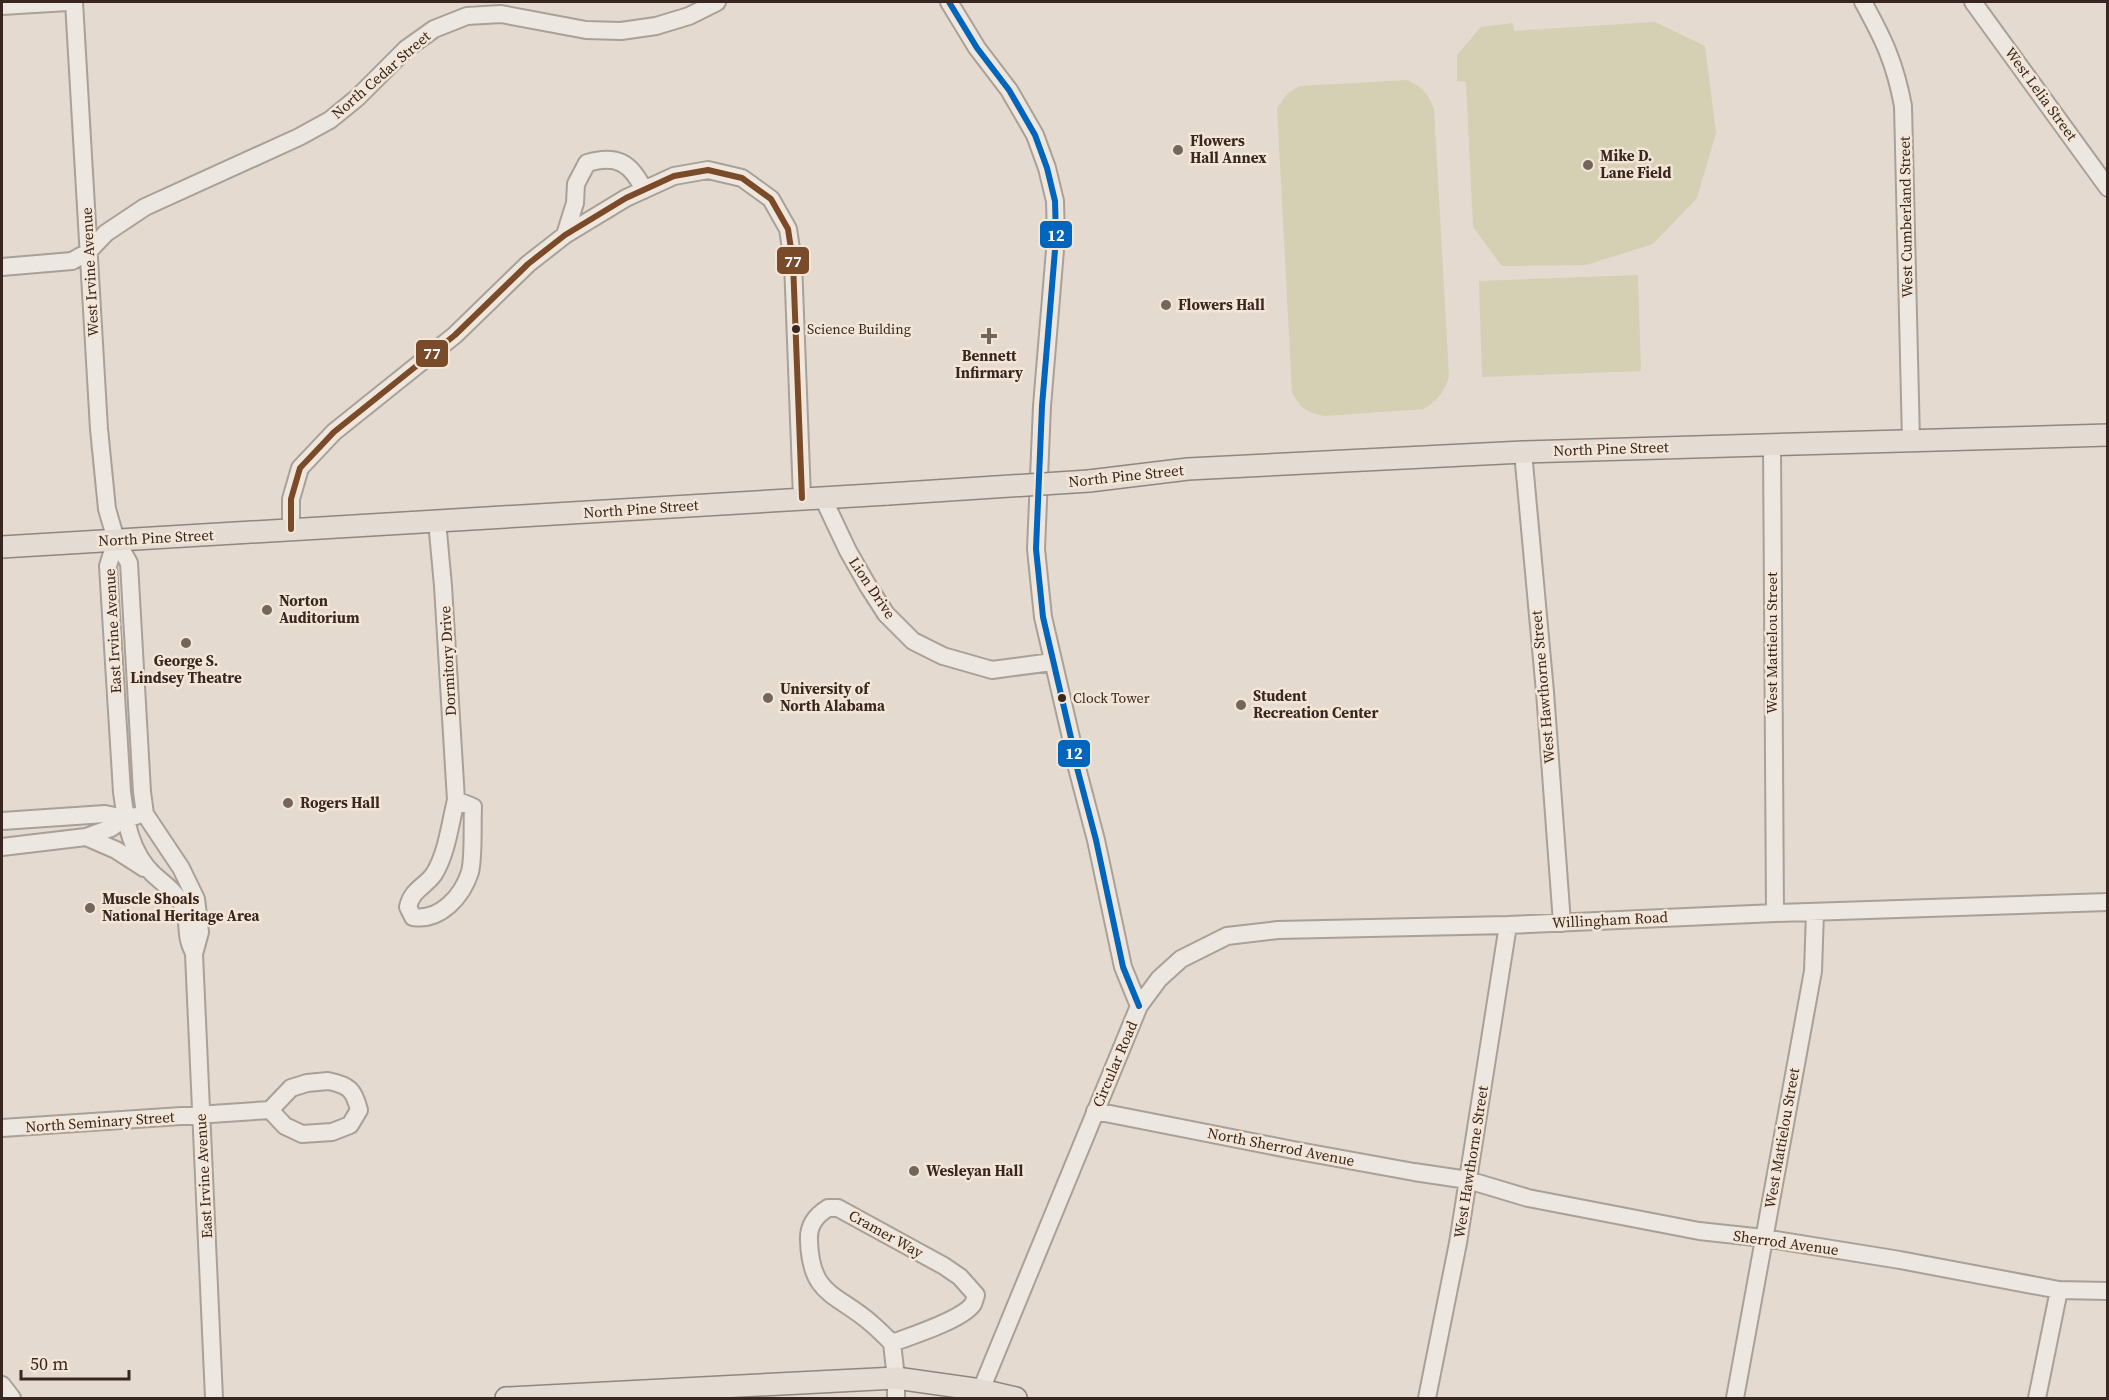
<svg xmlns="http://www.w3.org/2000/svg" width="2109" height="1400" font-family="'Source Serif 4',serif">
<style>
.green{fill:#d5cfb3}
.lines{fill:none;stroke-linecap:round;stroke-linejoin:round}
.minor-casing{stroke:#a9a098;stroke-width:20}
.major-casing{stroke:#8f867f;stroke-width:24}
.minor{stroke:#ece7e0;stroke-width:16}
.major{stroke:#e4dbd2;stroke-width:21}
.major-bridge-casing{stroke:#8f867f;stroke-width:24;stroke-linecap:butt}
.major-bridge{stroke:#e4dbd2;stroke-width:21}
.bus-1-casing{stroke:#f4e6d7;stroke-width:10}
.bus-2-casing{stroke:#f4e6d7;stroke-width:10}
.bus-1{stroke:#0065bd;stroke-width:6}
.bus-2{stroke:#7a4b2a;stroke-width:6}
.poi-dot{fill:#74665d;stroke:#f4e6d7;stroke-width:2}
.bus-dot{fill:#382720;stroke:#f4e6d7;stroke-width:2}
.labels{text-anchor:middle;stroke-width:5;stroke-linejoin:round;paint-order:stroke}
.bus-label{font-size:14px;fill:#382720;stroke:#f4e6d7;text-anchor:start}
.street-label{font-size:15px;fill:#382720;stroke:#f4e6d7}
.poi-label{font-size:15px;font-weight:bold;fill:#382720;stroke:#f4e6d7;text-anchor:start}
.line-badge{stroke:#f4e6d7;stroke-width:2}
.badge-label{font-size:16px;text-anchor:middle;font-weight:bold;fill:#fff}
</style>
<rect width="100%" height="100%" fill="#e4dacf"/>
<!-- green -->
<path class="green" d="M 1655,22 L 1705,46 L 1716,133 L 1697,198 L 1653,244 L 1586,265 L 1502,266 L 1473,227 L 1466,82 L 1457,81 L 1457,55 L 1481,27 L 1513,23 L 1514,31 Z
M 1407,80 C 1422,87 1428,93 1434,109 L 1449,377 C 1444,392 1438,400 1424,409 L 1324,416 C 1306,412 1301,409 1292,392 L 1277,108 L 1287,94 L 1300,86 Z
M 1638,275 L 1641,371 L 1482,377 L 1479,281 Z"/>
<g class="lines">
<!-- minor casing -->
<g class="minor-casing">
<path id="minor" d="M 74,2 L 99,429 L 107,509 L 116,540 L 129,563 L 142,792 L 145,814 L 181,868 L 196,899 L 200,932 L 194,954 L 214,1398
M 949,2 L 977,48 L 1009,90 L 1035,135 L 1047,168 L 1055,201 L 1056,238 L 1042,406 L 1036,549 L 1043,617 L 1072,742 L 1076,764 L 1096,840 L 1123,967 L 1139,1006
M 1863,2 C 1884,40 1895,63 1903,106 L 1911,441
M 1973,2 L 2108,188
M 2,6 L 68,2
M 565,235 L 575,203 L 576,184 L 587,163 C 617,154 631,163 644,190
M 2,267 L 72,261 L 88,252 L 106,233 L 145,207 L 299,137 L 330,120 L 357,98 L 406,49 L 434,29 L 467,16 L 501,14 L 586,30 L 621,31 L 656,26 L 689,16 L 717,2
M 1772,445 L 1775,913
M 1523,452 L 1545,692 L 1562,923
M 822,496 L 848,551 L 868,586 L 886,614 L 913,641 L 943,656 L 992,670 L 1052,662
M 437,521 L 443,586 L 456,800 L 473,807 C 472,825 474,856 470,872 C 462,897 440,921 413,917 L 408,907 C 412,889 425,887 434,874 C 447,853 450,824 456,800
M 291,529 L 291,499 L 300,468 L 334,432 L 455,335 L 528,264 L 565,235 L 626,198 L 674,176 L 708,170 L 742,178 L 771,199 L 788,229 L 793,262 L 802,498
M 116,540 L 108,566 L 122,792 C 126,822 130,852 153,874 C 163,883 175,891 182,904 C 189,914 186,928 189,940 C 190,945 192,949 194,953
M 2,821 L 105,814 L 125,818 L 136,816
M 86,837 L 116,850 L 144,868
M 2,847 L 86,837 L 111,828 L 125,818
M 328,1081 C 349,1085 354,1090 359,1110 L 350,1125 L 332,1132 L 302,1134 L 285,1126 L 270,1110 L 291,1088 L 307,1083 Z
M 1095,1111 L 1293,1150 L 1414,1172 L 1468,1180 L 1528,1198 L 1699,1231 L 1764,1238 L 1900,1260 L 2059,1290 L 2108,1291
M 2,1128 L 270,1110
M 828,1208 L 838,1208 L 944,1266 L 960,1277 L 976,1295 C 975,1298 974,1302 973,1304 C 962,1320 911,1336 892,1343 C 886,1337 879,1330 872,1324 C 837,1293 811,1297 809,1241 C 808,1226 815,1216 828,1208 Z
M 892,1343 L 896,1378 L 896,1398
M 2,1385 L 12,1398
M 981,1390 L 1139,1006 L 1159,979 L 1181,959 L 1227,936 L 1278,930 L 1508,925 L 1775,913 L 2108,902
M 1427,1398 L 1458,1243 L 1508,925
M 1735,1398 L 1813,971 L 1815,912
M 2037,1398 L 2059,1290"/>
</g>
<!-- major casing -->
<g class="major-casing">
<path id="major" d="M 1089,481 L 1188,469 L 1523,452 L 2108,435
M 2,547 L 888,494
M 506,1398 L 896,1378 L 981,1390 L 1016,1398"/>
</g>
<!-- minor -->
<use href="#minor" class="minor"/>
<!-- major -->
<use href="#major" class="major"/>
<!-- major-bridge casing -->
<g class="major-bridge-casing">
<path id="major-bridge" d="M 888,494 L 1089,481"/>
</g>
<!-- major-bridge -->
<use href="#major-bridge" class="major-bridge"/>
<!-- bus-1 casing -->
<g class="bus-1-casing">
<path id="bus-1" d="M 949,2 L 977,48 L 1009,90 L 1035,135 L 1047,168 L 1055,201 L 1056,238 L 1042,406 L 1036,549 L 1043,617 L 1072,742 L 1076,764 L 1096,840 L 1123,967 L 1139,1006"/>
</g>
<!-- bus-2 casing -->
<g class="bus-2-casing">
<path id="bus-2" d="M 291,529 L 291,499 L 300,468 L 334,432 L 455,335 L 528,264 L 565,235 L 626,198 L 674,176 L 708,170 L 742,178 L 771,199 L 788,229 L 793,262 L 802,498"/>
</g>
<!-- bus-1 -->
<use href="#bus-1" class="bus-1"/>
<!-- bus-2 -->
<use href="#bus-2" class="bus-2"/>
</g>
<!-- markers -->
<g class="poi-dot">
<circle cx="1178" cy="150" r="6"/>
<circle cx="1588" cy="165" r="6"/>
<circle cx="1166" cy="305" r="6"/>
<path d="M986 327h6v6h6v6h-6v6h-6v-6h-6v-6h6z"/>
<circle cx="267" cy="610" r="6"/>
<circle cx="186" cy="643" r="6"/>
<circle cx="768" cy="698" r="6"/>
<circle cx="1241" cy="705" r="6"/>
<circle cx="288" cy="803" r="6"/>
<circle cx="90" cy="908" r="6"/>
<circle cx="914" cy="1171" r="6"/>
</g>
<g class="bus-dot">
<circle cx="796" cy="329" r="5"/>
<circle cx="1062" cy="698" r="5"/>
</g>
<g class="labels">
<!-- bus labels -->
<g class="bus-label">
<text x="807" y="334">Science Building</text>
<text x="1073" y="703">Clock Tower</text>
</g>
<!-- street labels -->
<g class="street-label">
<text transform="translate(381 75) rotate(-41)" y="5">North Cedar Street</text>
<text transform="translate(2041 94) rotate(54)" y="5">West Lelia Street</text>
<text transform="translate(1906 217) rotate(-91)" y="5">West Cumberland Street</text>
<text transform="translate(90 272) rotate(-93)" y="5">West Irvine Avenue</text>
<text transform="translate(1611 449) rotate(-2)" y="5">North Pine Street</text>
<text transform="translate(1126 476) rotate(-6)" y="5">North Pine Street</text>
<text transform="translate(641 509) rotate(-4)" y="5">North Pine Street</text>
<text transform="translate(156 538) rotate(-3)" y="5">North Pine Street</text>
<text transform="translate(872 588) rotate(56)" y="5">Lion Drive</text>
<text transform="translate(113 631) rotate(-93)" y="5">East Irvine Avenue</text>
<text transform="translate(1772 643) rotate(-90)" y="5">West Mattielou Street</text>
<text transform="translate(448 661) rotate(-93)" y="5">Dormitory Drive</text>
<text transform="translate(1543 687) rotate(-95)" y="5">West Hawthorne Street</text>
<text transform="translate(1610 920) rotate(-3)" y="5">Willingham Road</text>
<text transform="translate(1115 1064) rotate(-67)" y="5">Circular Road</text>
<text transform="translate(100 1122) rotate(-4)" y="5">North Seminary Street</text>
<text transform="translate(1782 1138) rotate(-80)" y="5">West Mattielou Street</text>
<text transform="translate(1281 1147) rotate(11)" y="5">North Sherrod Avenue</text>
<text transform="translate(1471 1162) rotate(-81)" y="5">West Hawthorne Street</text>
<text transform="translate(204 1176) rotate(-93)" y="5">East Irvine Avenue</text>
<text transform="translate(886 1234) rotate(29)" y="5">Cramer Way</text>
<text transform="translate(1786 1243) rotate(8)" y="5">Sherrod Avenue</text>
</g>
<!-- poi labels -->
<g class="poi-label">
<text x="1190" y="146">Flowers<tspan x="1190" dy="17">Hall Annex</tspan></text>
<text x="1600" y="161">Mike D.<tspan x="1600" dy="17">Lane Field</tspan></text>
<text x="1178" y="310">Flowers Hall</text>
<text x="989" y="361" text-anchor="middle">Bennett<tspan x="989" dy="17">Infirmary</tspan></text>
<text x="279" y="606">Norton<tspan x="279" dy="17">Auditorium</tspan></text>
<text x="186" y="666" text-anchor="middle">George S.<tspan x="186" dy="17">Lindsey Theatre</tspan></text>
<text x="780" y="694">University of<tspan x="780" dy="17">North Alabama</tspan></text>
<text x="1253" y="701">Student<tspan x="1253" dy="17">Recreation Center</tspan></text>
<text x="300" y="808">Rogers Hall</text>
<text x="102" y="904">Muscle Shoals<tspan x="102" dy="17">National Heritage Area</tspan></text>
<text x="926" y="1176">Wesleyan Hall</text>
</g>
</g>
<g class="line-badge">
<rect x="1039" y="220" width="34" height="29" rx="6" fill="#0065bd"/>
<rect x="776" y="246" width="34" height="29" rx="6" fill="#7a4b2a"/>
<rect x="415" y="339" width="34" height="29" rx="6" fill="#7a4b2a"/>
<rect x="1057" y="739" width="34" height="29" rx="6" fill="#0065bd"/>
</g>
<g class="badge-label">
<text x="1056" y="241">12</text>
<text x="793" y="267">77</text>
<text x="432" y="359">77</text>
<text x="1074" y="759">12</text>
</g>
<!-- border -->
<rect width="2109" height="1400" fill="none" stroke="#382720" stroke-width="6"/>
<!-- scale -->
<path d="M21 1370v9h108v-9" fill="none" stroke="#382720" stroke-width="3"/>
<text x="30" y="1370" font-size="18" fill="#382720" stroke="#f4e6d7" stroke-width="4.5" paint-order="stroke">50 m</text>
</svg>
